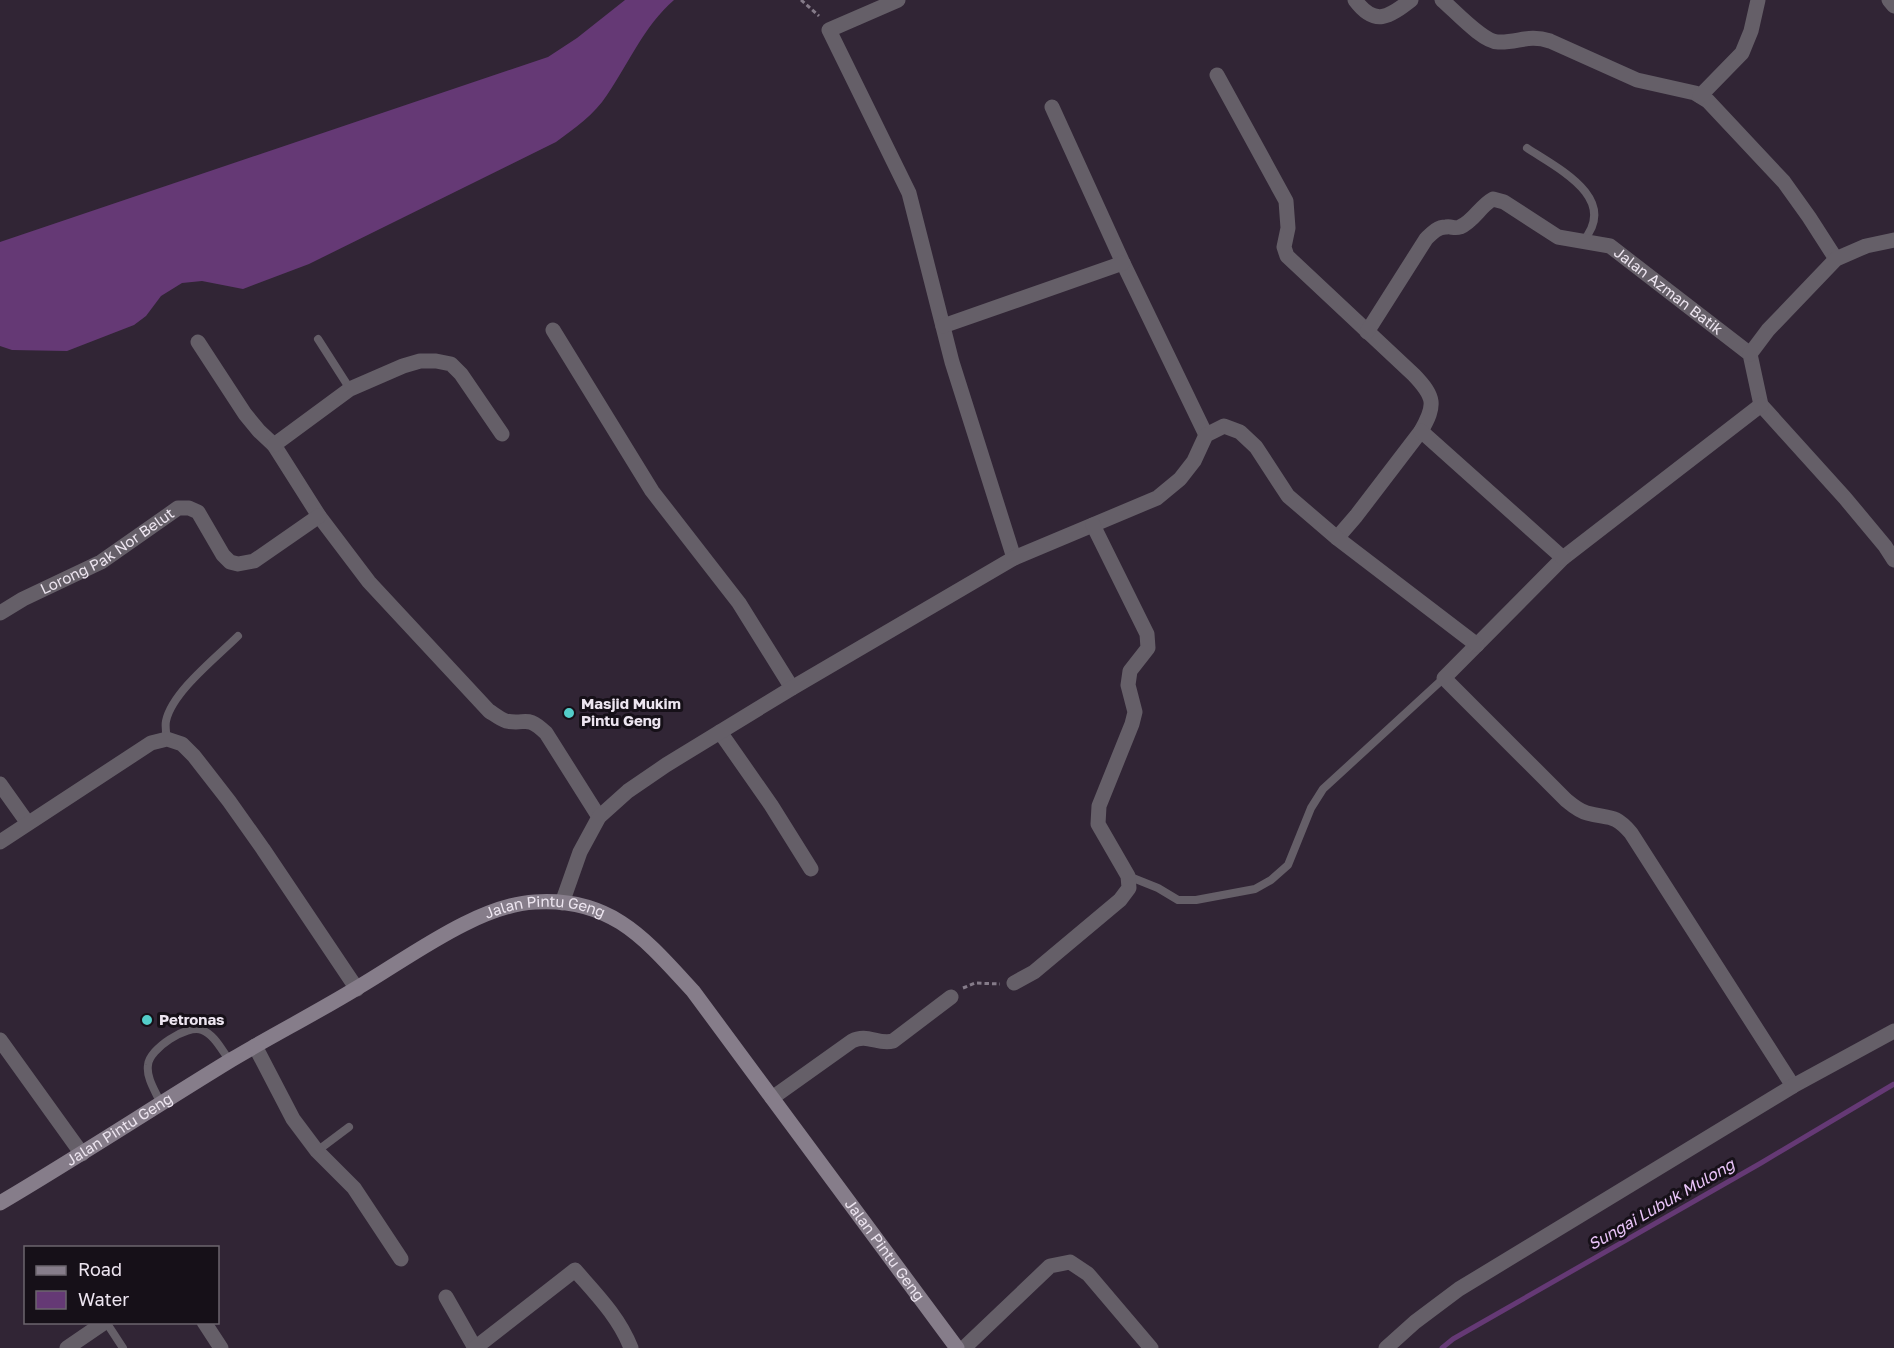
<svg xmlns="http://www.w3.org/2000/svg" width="1894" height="1348" font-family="'Golos Text',sans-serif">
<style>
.water{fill:#653975}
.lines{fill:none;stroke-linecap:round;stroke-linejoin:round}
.stream{stroke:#653975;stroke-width:5}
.path{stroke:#857b89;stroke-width:3;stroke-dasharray:4.5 3;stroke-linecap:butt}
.service{stroke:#655f68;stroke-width:8}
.minor{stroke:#655f68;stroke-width:15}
.secondary{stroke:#867d8a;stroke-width:15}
.poi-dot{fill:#53cdc9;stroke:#161018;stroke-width:2}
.labels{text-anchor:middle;stroke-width:6;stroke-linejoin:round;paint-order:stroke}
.street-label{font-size:15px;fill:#ede5f0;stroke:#161018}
.poi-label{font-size:15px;font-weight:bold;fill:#ede5f0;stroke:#161018;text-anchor:start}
.water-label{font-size:16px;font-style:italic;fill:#ebc5fa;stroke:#161018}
</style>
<rect width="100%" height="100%" fill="#312535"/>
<!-- water -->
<path class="water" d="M 625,0 L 674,0 C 644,26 629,63 607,95 C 594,115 575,128 556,142 L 309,264 L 243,289 L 202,281 L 182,283 L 161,296 L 146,316 L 134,325 L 67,351 L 12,350 L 0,346 L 0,242 L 548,57 L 577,38 Z"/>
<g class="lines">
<!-- stream -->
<path class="stream" d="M 1442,1348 L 1453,1339 L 1761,1163 L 1894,1084"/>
<!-- path -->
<path class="path" d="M 801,0 L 819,16
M 963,988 L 975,983 L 1000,984"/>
<!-- service -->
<path class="service" d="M 1527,148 C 1557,168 1620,198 1583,241
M 318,339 L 350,389
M 167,739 C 166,733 165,726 166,721 C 172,692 217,657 238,636
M 1128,876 L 1158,888 L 1178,900 L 1196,900 L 1255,889 L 1271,880 L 1288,865 L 1311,808 L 1323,789 L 1444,678
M 161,1104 C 156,1092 146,1078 148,1065 C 149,1049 187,1024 202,1030 C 215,1035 222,1051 230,1061
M 317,1151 L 349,1127
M 106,1322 L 123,1348"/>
<!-- minor -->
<g class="minor">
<path d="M 898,0 L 829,30 L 909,193 L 952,362 L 1014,558"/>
<path d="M 1355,0 C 1375,27 1389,17 1411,0"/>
<path d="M 1442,0 C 1455,11 1483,42 1498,42 C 1518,43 1528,34 1550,41 L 1637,80 L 1695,93 L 1708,101 L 1784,182 L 1809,217 L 1836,259"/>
<path d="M 1889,0 L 1894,6"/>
<path d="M 1217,75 L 1286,201 L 1288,228 L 1284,247 L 1287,256 L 1414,375 C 1435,397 1436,405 1421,431 L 1356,516 L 1337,538"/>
<path d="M 1700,96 L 1742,53 L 1751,31 L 1758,0"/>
<path d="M 1052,107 L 1123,263 L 1206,435"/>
<path d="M 943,326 L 1123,263"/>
<path d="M 553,330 L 652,491 L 739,603 L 792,688"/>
<path id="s1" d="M 1367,332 L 1426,239 C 1432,233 1437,227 1446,227 C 1452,226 1454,229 1460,227 C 1474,221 1480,206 1493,199 L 1504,202 L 1558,237 L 1610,246 L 1750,354 L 1761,405 L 1845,498 L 1885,546 L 1894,560"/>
<path d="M 198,342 L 245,414 L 259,431 L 274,445 L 319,516 L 369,582 L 489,711 C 494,714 500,719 506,721 C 527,725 526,714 546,733 L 599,817"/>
<path d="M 1750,354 L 1768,330 L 1836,259 L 1866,246 L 1894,240"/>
<path d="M 1761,405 L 1563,558 L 1444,678 L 1566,800 C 1572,805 1579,811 1587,813 C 1609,819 1614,813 1631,833 L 1793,1086"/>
<path d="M 1421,431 L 1563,558"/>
<path d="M 274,445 L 350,389 L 403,366 L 420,361 L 436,361 L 451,364 L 461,374 L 502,434"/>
<path id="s2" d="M 0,613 L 23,599 L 101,562 L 178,508 L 189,508 L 198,512 L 223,555 L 230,562 L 238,564 L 254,561 L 319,516"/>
<path d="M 720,732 L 771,805 L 811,869"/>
<path d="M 0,784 L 27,822"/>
<path d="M 0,842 L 151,743 L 167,739 L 182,744 L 194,756 L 229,801 L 263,849 L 357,989"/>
<path d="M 562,903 L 580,852 L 599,817 L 628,791 L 666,765 L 792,688 L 1014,558 L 1157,498 L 1180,479 L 1194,461 L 1206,435 L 1224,426 L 1240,432 L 1256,447 L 1288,496 L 1337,538 L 1477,645"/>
<path d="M 1014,983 L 1034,972 L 1120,900 L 1129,888 L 1128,876 L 1098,824 L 1099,806 L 1132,724 L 1135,712 L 1128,685 L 1130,671 L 1148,648 L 1147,634 L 1093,525"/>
<path d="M 0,1040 L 82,1154"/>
<path d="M 255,1046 L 293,1119 L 317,1151 L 354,1188 L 401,1259"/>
<path d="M 772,1098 L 852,1041 C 867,1033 878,1045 893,1041 L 951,997"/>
<path d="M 446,1297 L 475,1348"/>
<path d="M 204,1322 L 221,1348"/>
<path d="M 67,1348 L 105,1322"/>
<path d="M 475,1348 L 575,1270 C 596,1294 619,1317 631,1348"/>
<path d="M 964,1348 L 1050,1266 L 1070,1262 L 1088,1274 L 1151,1348"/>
<path d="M 1386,1348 L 1415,1322 L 1459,1289 L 1793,1086 L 1894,1031"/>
</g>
<!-- secondary -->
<path class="secondary" id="s3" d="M 0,1203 C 78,1157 154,1107 231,1060 C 273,1035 316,1013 357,988 C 407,959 477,905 535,902 C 612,897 646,940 693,991 L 957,1348"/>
</g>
<!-- markers -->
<g class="poi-dot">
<circle cx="569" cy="713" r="6"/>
<circle cx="147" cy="1020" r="6"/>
</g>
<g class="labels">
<!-- street labels -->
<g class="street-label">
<text dy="5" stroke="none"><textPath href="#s1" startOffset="394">Jalan Azman Batik</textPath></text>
<text dy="5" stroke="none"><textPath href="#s2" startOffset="124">Lorong Pak Nor Belut</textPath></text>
<text dy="5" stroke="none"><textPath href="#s3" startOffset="626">Jalan Pintu Geng</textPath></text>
<text dy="5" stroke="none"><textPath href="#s3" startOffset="140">Jalan Pintu Geng</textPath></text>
<text dy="5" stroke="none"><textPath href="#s3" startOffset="1128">Jalan Pintu Geng</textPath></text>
</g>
<!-- poi labels -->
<g class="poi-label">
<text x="581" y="709">Masjid Mukim<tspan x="581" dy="17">Pintu Geng</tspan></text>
<text x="159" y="1025">Petronas</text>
</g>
<!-- water labels -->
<g class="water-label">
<text transform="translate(1661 1204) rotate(-30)" y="6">Sungai Lubuk Mulong</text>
</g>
</g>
<!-- legend -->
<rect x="24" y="1246" width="195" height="78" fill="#161018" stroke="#6c656e" stroke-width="1.5"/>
<rect x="36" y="1266" width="30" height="9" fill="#867d8a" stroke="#6c656e" stroke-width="1.5"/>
<text x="78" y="1276" font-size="18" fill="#ede5f0">Road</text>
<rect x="36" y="1291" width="30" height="18" fill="#653975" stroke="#6c656e" stroke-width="1.5"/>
<text x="78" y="1306" font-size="18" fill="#ede5f0">Water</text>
</svg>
